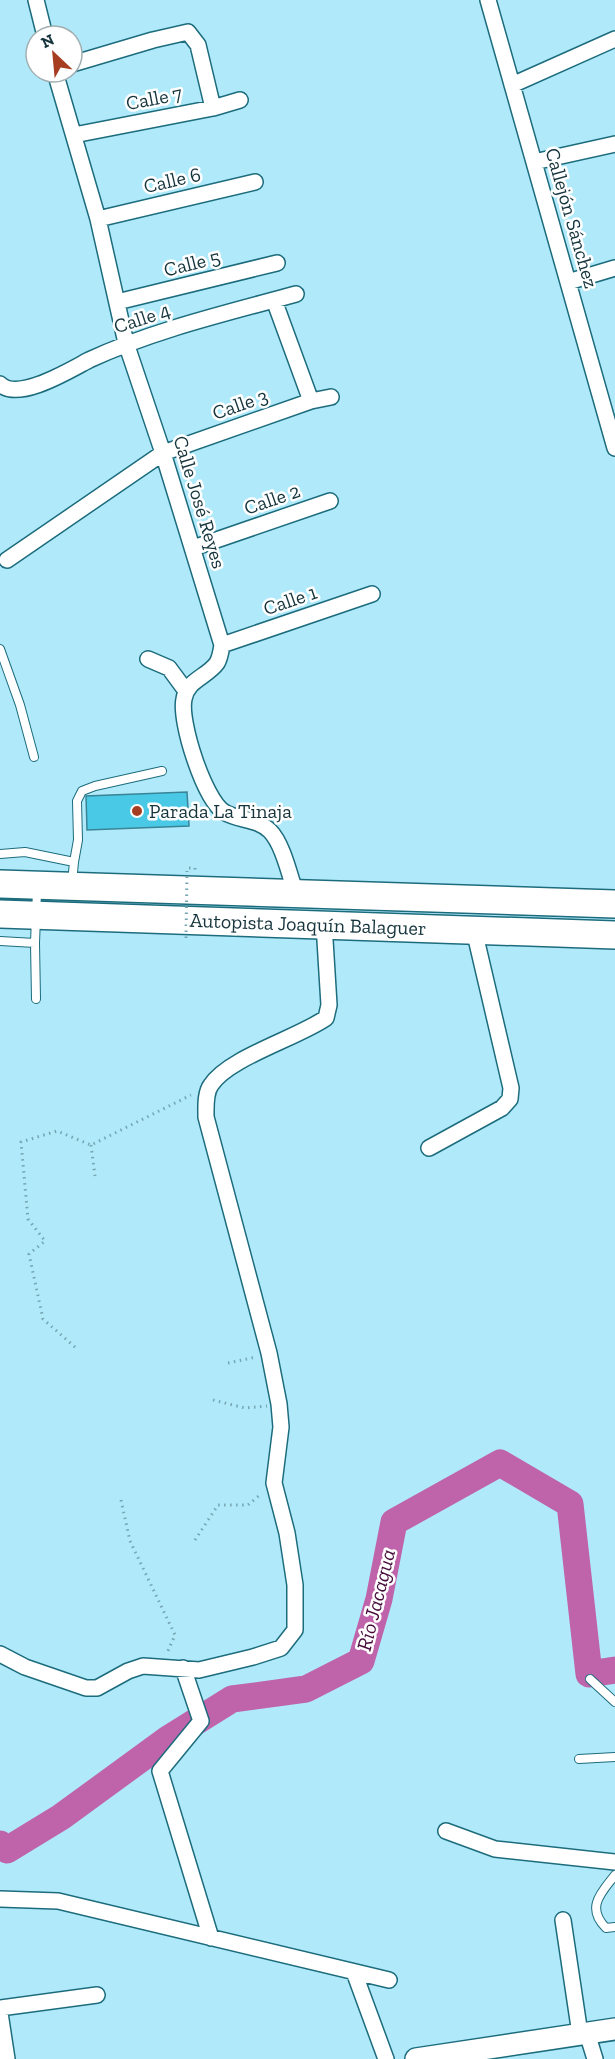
<svg xmlns="http://www.w3.org/2000/svg" width="615" height="2059" font-family="'Zilla Slab',serif">
<style>
.lines{fill:none;stroke-linecap:round;stroke-linejoin:round}
.river{stroke:#bf63ab;stroke-width:27}
.building{fill:#49c9e6;stroke:#398496;stroke-width:1.5}
.service-casing{stroke:#1c6c7d;stroke-width:10}
.minor-casing{stroke:#1c6c7d;stroke-width:18}
.secondary-casing{stroke:#1c6c7d;stroke-width:24}
.motorway-casing{stroke:#1c6c7d;stroke-width:30}
.path{stroke:#75a5b2;stroke-width:3;stroke-dasharray:1.5 4.5;stroke-linecap:butt}
.service{stroke:#fff;stroke-width:8}
.minor{stroke:#fff;stroke-width:15}
.secondary{stroke:#fff;stroke-width:21}
.motorway{stroke:#fff;stroke-width:27}
.path-bridge{stroke:#75a5b2;stroke-width:3;stroke-dasharray:1.5 4.5;stroke-linecap:butt}
.poi-dot{fill:#a63d21;stroke:#fff;stroke-width:2}
.labels{text-anchor:middle;stroke-width:5;stroke-linejoin:round;paint-order:stroke}
.street-label{font-size:20px;fill:#15343c;stroke:#fff}
.poi-label{font-size:20px;fill:#15343c;stroke:#fff;text-anchor:start}
.water-label{font-size:21px;font-style:italic;fill:#460c3c;stroke:#fff}
</style>
<rect width="100%" height="100%" fill="#b0eafa"/>
<g class="lines">
<!-- river -->
<path class="river" d="M 0,1844 L 7,1850 L 61,1817 L 168,1739 L 232,1699 L 306,1689 L 361,1661 L 379,1599 L 394,1522 L 500,1463 L 570,1504 L 589,1674 L 615,1670"/>
</g>
<!-- building -->
<path class="building" d="M 187,792 L 189,826 L 87,830 L 86,796 Z"/>
<g class="lines">
<!-- service casing -->
<g class="service-casing">
<path id="service" d="M 0,649 L 20,705 L 34,757
M 0,854 L 25,852 L 74,862 L 72,883
M 74,862 L 78,840 L 77,801 L 82,791 L 95,786 L 162,771
M 0,941 L 35,943
M 36,999 L 35,943 L 37,891
M 590,1679 L 615,1702
M 579,1759 L 615,1757
M 615,1875 C 602,1892 585,1907 606,1928 L 615,1927"/>
</g>
<!-- minor casing -->
<g class="minor-casing">
<path id="minor" d="M 36,0 L 45,36
M 488,0 L 615,448
M 72,64 L 153,40 L 188,32 L 198,45 L 213,108
M 55,72 L 98,219 L 126,343 L 163,453 L 222,645 C 221,651 220,658 217,663 C 207,677 187,680 184,699 C 179,721 204,799 224,812 C 239,821 257,818 270,831 C 283,844 290,877 296,894
M 512,85 L 615,39
M 74,135 L 213,108 L 240,100
M 534,162 L 615,144
M 98,219 L 255,182
M 568,282 L 615,268
M 274,300 L 311,401
M 117,302 L 277,263
M 0,384 C 18,402 70,370 89,360 C 154,330 227,313 296,294
M 193,548 L 330,501
M 7,560 L 163,453 L 311,401 L 331,397
M 222,645 L 372,594
M 148,659 L 169,668 L 186,691
M 429,1148 L 502,1108 L 510,1099 L 511,1088 L 474,930
M 0,1654 L 25,1667 L 86,1688 L 97,1688 L 128,1671 L 143,1666 L 199,1670 L 253,1657 L 281,1648 L 295,1630 L 295,1585 L 287,1533 L 274,1483 L 281,1427 L 279,1404 L 269,1353 L 206,1117 C 206,1107 205,1093 211,1085 C 228,1058 297,1038 326,1018 L 329,1005 L 324,924
M 183,1668 L 201,1721 L 160,1771 L 211,1938
M 446,1831 L 495,1849 L 615,1862
M 0,1899 L 58,1901 L 389,1980
M 563,1920 L 580,2034
M 354,1972 L 386,2059
M 0,2008 L 97,1995
M 0,2013 L 7,2059
M 587,2033 L 595,2059"/>
</g>
<!-- secondary casing -->
<g class="secondary-casing">
<path id="secondary" d="M 416,2059 L 615,2029"/>
</g>
<!-- motorway casing -->
<g class="motorway-casing">
<path id="motorway" d="M 0,884 L 615,904
M 0,914 L 615,935"/>
</g>
<!-- path -->
<path class="path" d="M 189,868 L 195,868 L 195,871
M 91,1145 L 95,1176
M 75,1347 L 43,1319 L 29,1254 L 45,1241 L 28,1219 L 21,1142 L 57,1131 L 91,1145 L 191,1095
M 228,1363 L 256,1357
M 213,1400 L 245,1408 L 267,1406
M 121,1500 L 130,1541 L 175,1635 L 167,1653
M 195,1540 L 218,1505 L 248,1505 L 261,1494"/>
<!-- service -->
<use href="#service" class="service"/>
<!-- minor -->
<use href="#minor" class="minor"/>
<!-- secondary -->
<use href="#secondary" class="secondary"/>
<!-- motorway -->
<use href="#motorway" class="motorway"/>
<!-- path-bridge -->
<path class="path-bridge" d="M 186,938 L 187,871"/>
</g>
<!-- markers -->
<circle class="poi-dot" cx="137" cy="811" r="6"/>
<g class="labels">
<!-- street labels -->
<g class="street-label">
<text transform="translate(154 98) rotate(-11)" y="7">Calle 7</text>
<text transform="translate(172 180) rotate(-13)" y="7">Calle 6</text>
<text transform="translate(572 218) rotate(74)" y="7">Callejón Sánchez</text>
<text transform="translate(192 263) rotate(-14)" y="7">Calle 5</text>
<text transform="translate(142 318) rotate(-18)" y="7">Calle 4</text>
<text transform="translate(240 404) rotate(-19)" y="7">Calle 3</text>
<text transform="translate(272 499) rotate(-19)" y="7">Calle 2</text>
<text transform="translate(200 502) rotate(73)" y="7">Calle José Reyes</text>
<text transform="translate(290 600) rotate(-19)" y="7">Calle 1</text>
<text transform="translate(308 924) rotate(2)" y="7">Autopista Joaquín Balaguer</text>
</g>
<!-- poi labels -->
<g class="poi-label">
<text x="149" y="818">Parada La Tinaja</text>
</g>
<!-- water labels -->
<g class="water-label">
<text transform="translate(376 1600) rotate(-76)" y="7">Río Jacagua</text>
</g>
</g>
<!-- north arrow -->
<g transform="translate(54 54) rotate(334)"><circle r="28" fill="#ffffff" stroke="#a1aeb1" stroke-width="1.5"/>
<path d="M0-4.5L10 22L0 15L-10 22Z" fill="#a63d21"/>
<text y="-9" font-size="16" font-weight="bold" text-anchor="middle" fill="#15343c">N</text>
</g>
</svg>
